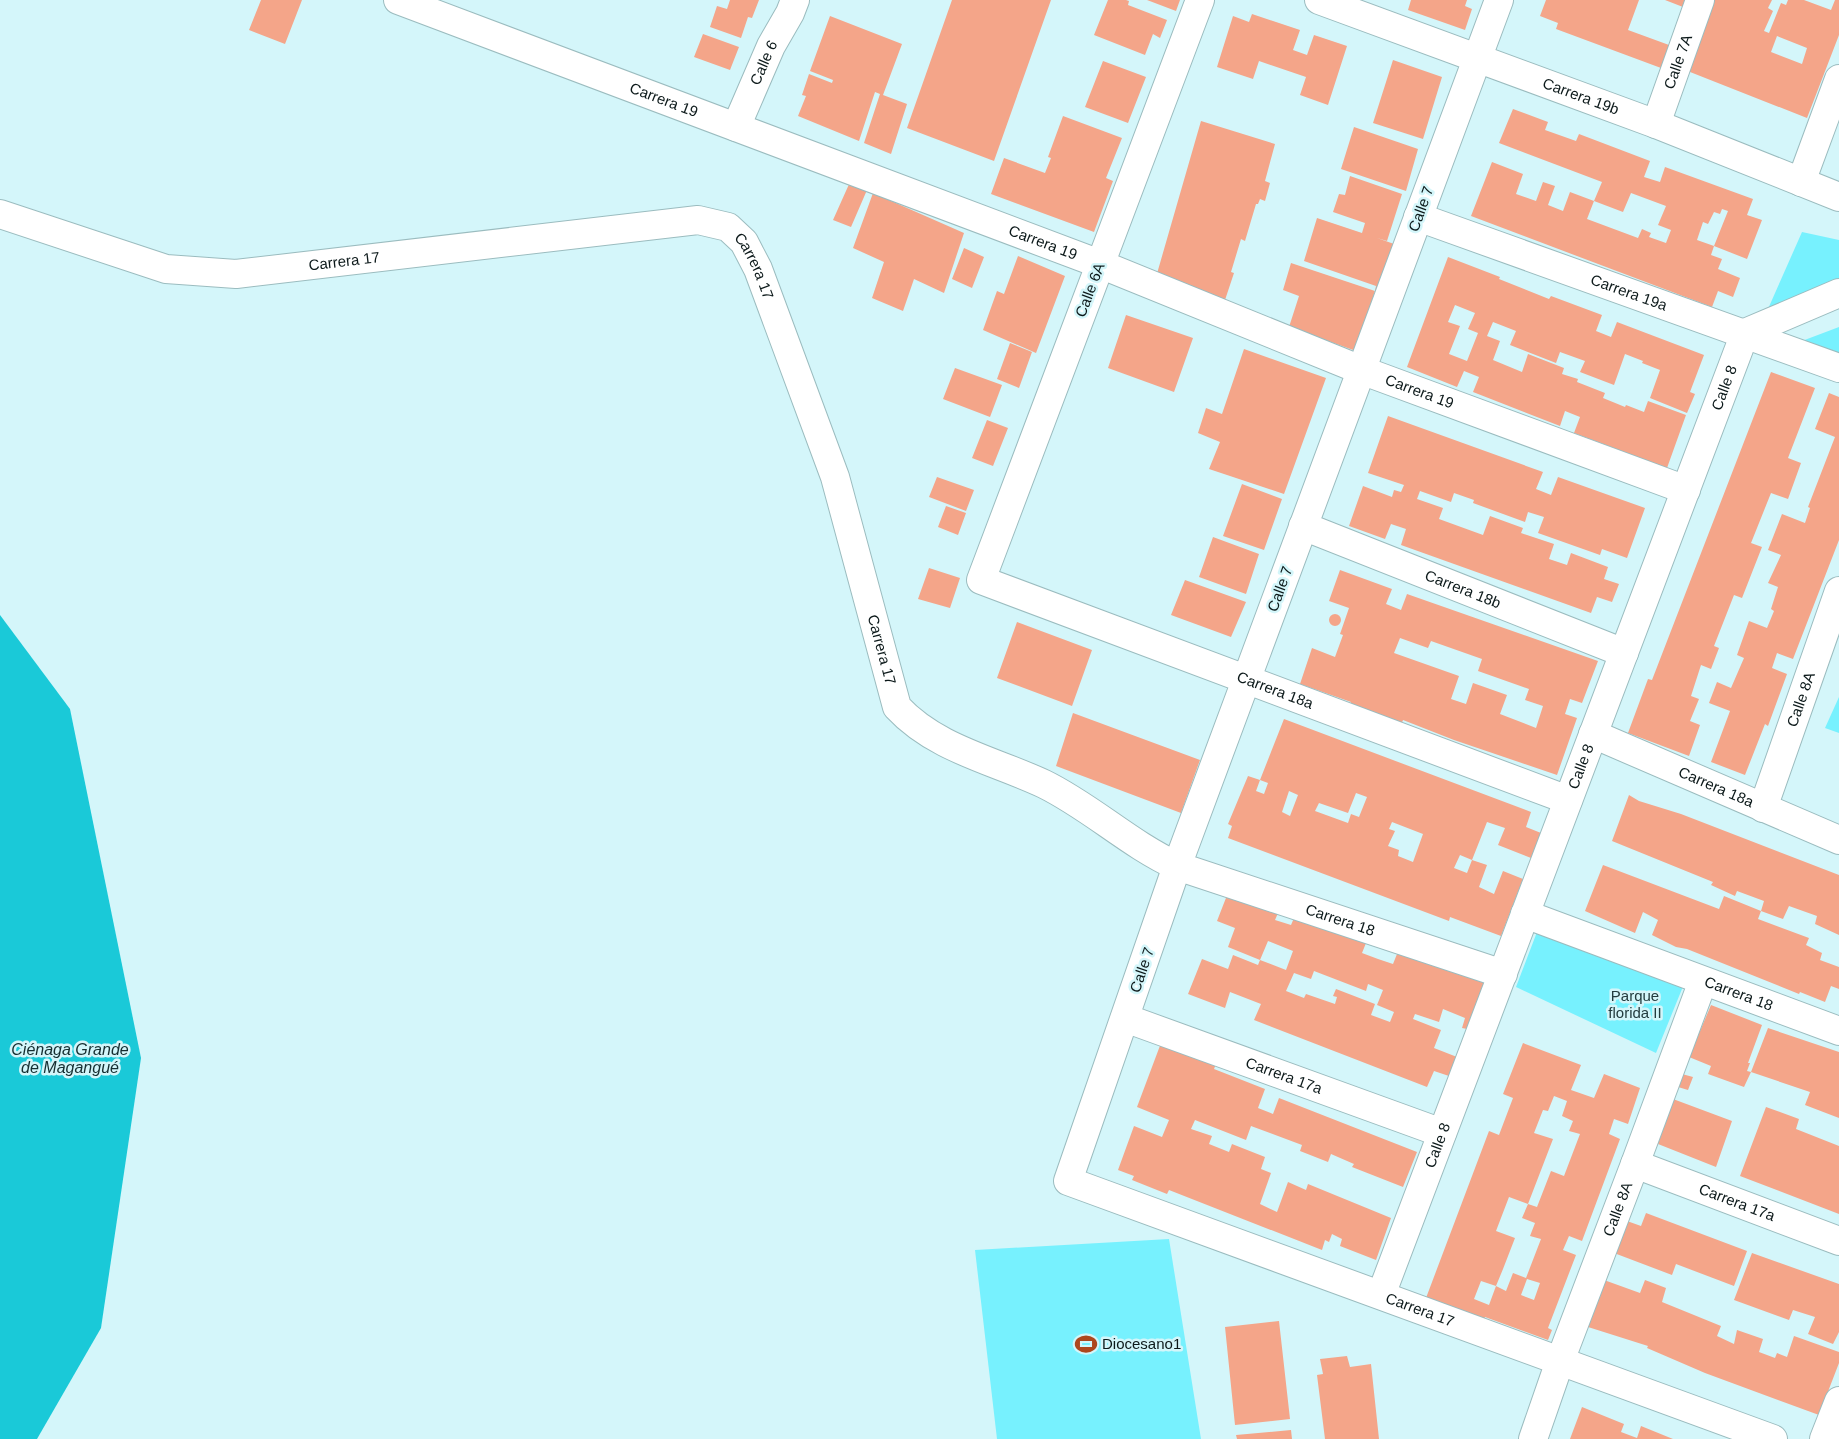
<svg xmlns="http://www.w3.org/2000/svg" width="1839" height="1439" font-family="Helvetica,sans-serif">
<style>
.green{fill:#77f1fe}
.water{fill:#1ac9d8}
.building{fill:#f4a589;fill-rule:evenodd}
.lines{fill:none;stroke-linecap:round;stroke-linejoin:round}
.street-casing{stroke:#9bbcbf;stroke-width:30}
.street{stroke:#fff;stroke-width:28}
.labels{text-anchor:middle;stroke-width:5;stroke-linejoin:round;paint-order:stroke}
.street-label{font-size:15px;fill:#0c191a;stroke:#d4f6fa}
.park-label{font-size:15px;fill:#233c3f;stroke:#d4f6fa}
.poi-label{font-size:15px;fill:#0c191a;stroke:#d4f6fa;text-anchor:start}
.water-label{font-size:16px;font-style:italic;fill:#152e31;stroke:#d4f6fa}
</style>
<rect width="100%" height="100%" fill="#d4f6fa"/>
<!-- green -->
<path class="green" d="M 1802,232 L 1839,240 L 1839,287 L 1764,318 Z
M 1839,327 L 1839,357 L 1794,344 Z
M 1839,697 L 1839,733 L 1825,728 Z
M 1537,932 L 1684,984 L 1656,1053 L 1516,987 Z
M 1169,1239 L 1201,1439 L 997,1439 L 975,1250 Z"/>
<!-- water -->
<path class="water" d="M 0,615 L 70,709 L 141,1058 L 101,1328 L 37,1439 L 0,1439 Z"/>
<!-- building -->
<path class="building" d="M 261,0 L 302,0 L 285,44 L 249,30 Z
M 730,0 L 759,0 L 752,18 L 748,17 L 741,38 L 710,27 L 717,6 L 727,9 Z
M 952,0 L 1051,0 L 994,161 L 907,128 Z
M 1108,0 L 1126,0 L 1129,1 L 1128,5 L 1167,20 L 1160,38 L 1153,34 L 1145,55 L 1094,35 Z
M 1147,0 L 1180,0 L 1176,11 Z
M 1411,0 L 1467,0 L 1465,6 L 1472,9 L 1465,30 L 1408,10 Z
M 1546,0 L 1639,0 L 1628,30 L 1669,45 L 1661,68 L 1556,29 L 1558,23 L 1540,16 Z
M 1665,0 L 1686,0 L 1683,7 Z
M 1712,0 L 1772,0 L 1768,8 L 1773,11 L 1764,31 L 1769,33 L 1781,3 L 1786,5 L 1788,0 L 1804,0 L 1831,10 L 1835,0 L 1839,0 L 1839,35 L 1807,118 L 1685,70 ZM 1777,36 L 1807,48 L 1802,64 L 1771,52 Z
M 1252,14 L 1300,30 L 1293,50 L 1307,55 L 1314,35 L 1347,46 L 1328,105 L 1300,95 L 1306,77 L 1259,61 L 1253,79 L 1217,67 L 1233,16 L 1249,22 Z
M 830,16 L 902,44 L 883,95 L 907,104 L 891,154 L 864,143 L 880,94 L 875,92 L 859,141 L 798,116 L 806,96 L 802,95 L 809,74 L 832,83 L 833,80 L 810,71 Z
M 703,34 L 739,47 L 730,70 L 694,57 Z
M 1393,60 L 1442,77 L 1423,139 L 1373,123 Z
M 1103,61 L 1146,77 L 1128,123 L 1085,107 Z
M 1513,109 L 1548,122 L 1545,130 L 1576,141 L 1579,134 L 1650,161 L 1644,177 L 1660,182 L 1665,167 L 1753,199 L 1747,215 L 1762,220 L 1747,259 L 1714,246 L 1728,211 L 1722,209 L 1720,214 L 1714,212 L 1708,224 L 1703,222 L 1697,240 L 1714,246 L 1711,255 L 1722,259 L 1718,269 L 1740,278 L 1733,297 L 1718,291 L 1712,307 L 1471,216 L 1492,162 L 1523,174 L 1516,194 L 1536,201 L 1543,182 L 1555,186 L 1548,205 L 1563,211 L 1570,192 L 1594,201 L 1587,219 L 1638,238 L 1642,229 L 1651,233 L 1649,237 L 1666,243 L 1671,230 L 1658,225 L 1666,206 L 1631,193 L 1623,212 L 1594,201 L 1602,182 L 1499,143 Z
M 1063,116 L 1122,138 L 1106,178 L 1113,181 L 1094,232 L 991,194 L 1004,158 L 1045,173 L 1051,158 L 1048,157 Z
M 1201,121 L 1275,144 L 1265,181 L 1270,183 L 1265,201 L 1260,199 L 1258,204 L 1256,204 L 1245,241 L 1241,239 L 1231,272 L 1234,273 L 1223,306 L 1154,284 Z
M 1354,127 L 1418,149 L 1406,191 L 1341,169 Z
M 1350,176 L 1402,194 L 1387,241 L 1377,238 L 1397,245 L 1383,294 L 1375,291 L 1356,351 L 1289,327 L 1299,296 L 1283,290 L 1291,263 L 1375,291 L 1376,286 L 1304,261 L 1317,218 L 1362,233 L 1365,223 L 1333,212 L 1339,194 L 1345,195 Z
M 850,182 L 867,190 L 851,227 L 833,220 Z
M 873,193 L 964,233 L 944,293 L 914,279 L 903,311 L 872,298 L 884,262 L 853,248 Z
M 964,248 L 984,257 L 972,288 L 952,279 Z
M 1018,256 L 1065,276 L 1036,353 L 983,330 L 997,291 L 1004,294 Z
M 1448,257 L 1500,277 L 1499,279 L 1549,299 L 1551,296 L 1602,315 L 1596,331 L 1611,337 L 1617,322 L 1704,355 L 1690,392 L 1695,394 L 1687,413 L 1650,398 L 1660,370 L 1642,363 L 1643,361 L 1625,354 L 1614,385 L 1580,372 L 1585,361 L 1560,352 L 1556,363 L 1510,345 L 1516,331 L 1493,322 L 1487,336 L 1500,341 L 1493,360 L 1522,372 L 1528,354 L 1564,368 L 1562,374 L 1578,379 L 1577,382 L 1605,393 L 1603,398 L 1625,407 L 1626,405 L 1644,412 L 1648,401 L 1686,415 L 1667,468 L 1574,433 L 1580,417 L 1565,411 L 1560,426 L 1473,392 L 1479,377 L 1464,371 L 1457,387 L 1407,367 ZM 1455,305 L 1475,313 L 1468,329 L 1478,333 L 1467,361 L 1449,354 L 1460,326 L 1448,322 Z
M 1126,315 L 1193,338 L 1174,392 L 1108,368 Z
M 1010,343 L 1032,352 L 1019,388 L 997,379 Z
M 1244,349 L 1326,378 L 1284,494 L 1209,469 L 1220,442 L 1198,433 L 1206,408 L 1222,414 Z
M 955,368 L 1002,385 L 990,417 L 943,399 Z
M 1771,372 L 1815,388 L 1788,458 L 1801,463 L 1788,499 L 1771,493 L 1751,543 L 1762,547 L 1742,598 L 1734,595 L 1714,646 L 1719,648 L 1711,669 L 1701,665 L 1691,696 L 1699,699 L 1690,721 L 1700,725 L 1689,756 L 1628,733 L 1648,679 L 1652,680 Z
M 1829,393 L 1839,397 L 1839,540 L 1793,659 L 1777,653 L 1772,668 L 1787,674 L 1768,726 L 1765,724 L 1745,775 L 1711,762 L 1730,711 L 1709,703 L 1717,682 L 1731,688 L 1744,658 L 1737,655 L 1749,621 L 1767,628 L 1774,611 L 1771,609 L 1778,587 L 1768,583 L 1781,555 L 1768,550 L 1782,514 L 1805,523 L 1810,508 L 1808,507 L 1835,437 L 1815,429 Z
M 1388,416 L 1543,472 L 1536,489 L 1551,495 L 1558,477 L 1645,508 L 1627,558 L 1602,549 L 1600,555 L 1538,533 L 1544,517 L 1528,512 L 1525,522 L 1473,503 L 1474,500 L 1454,493 L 1451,502 L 1420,491 L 1417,499 L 1443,508 L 1439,519 L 1483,535 L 1490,516 L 1523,528 L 1521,533 L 1554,544 L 1549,559 L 1567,565 L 1571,553 L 1608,567 L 1604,579 L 1619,584 L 1612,602 L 1597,597 L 1591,613 L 1401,545 L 1406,529 L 1391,524 L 1385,539 L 1349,526 L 1363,486 L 1392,497 L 1394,490 L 1401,492 L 1404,485 L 1368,473 Z
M 987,420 L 1008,428 L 993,466 L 972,458 Z
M 937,477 L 974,490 L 966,511 L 929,497 Z
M 1242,484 L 1282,499 L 1264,550 L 1223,536 Z
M 946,506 L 966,513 L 958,535 L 938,527 Z
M 1213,537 L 1259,554 L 1246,594 L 1199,577 Z
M 929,568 L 960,578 L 950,608 L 918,599 Z
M 1340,570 L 1392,589 L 1386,604 L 1401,610 L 1407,594 L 1598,661 L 1582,703 L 1570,699 L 1565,714 L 1577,718 L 1557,775 L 1454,740 L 1403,720 L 1401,725 L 1349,707 L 1351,702 L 1300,684 L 1312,648 L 1335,657 L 1343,635 L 1340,634 L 1349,608 L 1329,601 ZM 1400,638 L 1428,648 L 1431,641 L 1482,659 L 1478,671 L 1529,689 L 1525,700 L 1543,706 L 1536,728 L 1500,714 L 1507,695 L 1473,683 L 1466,704 L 1451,699 L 1459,676 L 1394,653 Z
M 1185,580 L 1246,602 L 1231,637 L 1171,615 Z
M1329 620a6 6 0 1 1 12 0a6 6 0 1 1-12 0Z
M 1017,622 L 1092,650 L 1072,706 L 997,678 Z
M 1073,713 L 1200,760 L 1181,813 L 1056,766 Z
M 1284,719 L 1531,812 L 1526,827 L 1541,833 L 1531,858 L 1498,845 L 1505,828 L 1487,822 L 1472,860 L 1460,855 L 1454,868 L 1467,873 L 1472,860 L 1487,865 L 1479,887 L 1494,894 L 1503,871 L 1523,879 L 1501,936 L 1450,917 L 1449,921 L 1228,838 L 1232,826 L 1228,824 L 1248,776 L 1260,780 ZM 1260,780 L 1268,783 L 1264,794 L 1256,791 ZM 1289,791 L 1298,795 L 1290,816 L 1282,812 ZM 1356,793 L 1367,797 L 1359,817 L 1351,814 L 1348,823 L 1315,811 L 1319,803 L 1348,813 ZM 1392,822 L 1423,834 L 1413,862 L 1398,856 L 1399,850 L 1388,846 L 1395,831 L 1389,829 Z
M 1629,795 L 1639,801 L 1681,814 L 1839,875 L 1839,935 L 1815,924 L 1817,916 L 1789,906 L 1783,919 L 1761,911 L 1758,919 L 1809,938 L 1806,945 L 1822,953 L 1820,960 L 1839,967 L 1839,989 L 1831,986 L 1825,1002 L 1800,992 L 1799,994 L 1687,949 L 1676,947 L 1652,935 L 1658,920 L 1643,912 L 1635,933 L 1585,911 L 1603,865 L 1719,909 L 1724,896 L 1761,911 L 1764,901 L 1737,891 L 1735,896 L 1711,885 L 1713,882 L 1612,841 Z
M 1231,885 L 1282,904 L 1275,920 L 1291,925 L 1297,911 L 1368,938 L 1362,953 L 1378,959 L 1393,964 L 1399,949 L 1486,983 L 1467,1029 L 1462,1028 L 1465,1018 L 1443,1009 L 1439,1022 L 1415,1014 L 1413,1019 L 1441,1030 L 1434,1048 L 1457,1057 L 1449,1076 L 1434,1071 L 1427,1087 L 1254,1020 L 1261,1004 L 1230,992 L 1225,1008 L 1188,994 L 1202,959 L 1228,969 L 1233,955 L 1258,965 L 1260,960 L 1286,970 L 1293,951 L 1268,941 L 1260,960 L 1228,947 L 1235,928 L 1217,921 ZM 1314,971 L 1366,991 L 1368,984 L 1383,990 L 1377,1005 L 1394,1012 L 1390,1022 L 1371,1015 L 1375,1004 L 1336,989 L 1333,996 L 1337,997 L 1335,1004 L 1306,994 L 1304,998 L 1286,991 L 1294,973 L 1311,979 Z
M 1711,1005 L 1762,1025 L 1748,1063 L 1750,1063 L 1747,1071 L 1751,1072 L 1768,1028 L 1839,1052 L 1839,1118 L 1805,1105 L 1810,1092 L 1751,1072 L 1744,1087 L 1708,1074 L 1711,1066 L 1689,1057 Z
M 1161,1043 L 1216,1064 L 1214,1069 L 1265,1089 L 1258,1108 L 1273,1114 L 1279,1098 L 1417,1152 L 1403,1187 L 1352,1167 L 1354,1164 L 1331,1154 L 1328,1162 L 1300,1151 L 1302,1145 L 1251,1126 L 1246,1140 L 1195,1120 L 1191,1129 L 1212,1136 L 1209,1144 L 1229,1152 L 1232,1144 L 1265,1157 L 1261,1169 L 1271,1173 L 1260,1204 L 1277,1212 L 1288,1182 L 1306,1190 L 1308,1184 L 1391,1218 L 1376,1260 L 1340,1246 L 1342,1239 L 1332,1234 L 1329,1242 L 1325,1240 L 1322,1250 L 1169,1190 L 1167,1194 L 1132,1180 L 1134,1176 L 1118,1170 L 1134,1126 L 1162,1137 L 1169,1120 L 1137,1107 Z
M 1523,1043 L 1581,1065 L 1571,1090 L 1594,1098 L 1604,1074 L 1640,1088 L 1628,1124 L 1614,1119 L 1609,1134 L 1620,1139 L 1582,1241 L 1569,1236 L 1563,1250 L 1576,1255 L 1548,1328 L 1552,1330 L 1548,1340 L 1485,1317 L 1484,1320 L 1426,1298 L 1489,1131 L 1499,1135 L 1513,1098 L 1503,1094 ZM 1554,1096 L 1567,1101 L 1562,1116 L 1573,1121 L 1569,1131 L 1580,1134 L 1564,1176 L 1551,1171 L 1537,1207 L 1528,1204 L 1522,1218 L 1535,1223 L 1530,1236 L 1541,1239 L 1526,1278 L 1513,1273 L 1506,1291 L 1496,1286 L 1489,1305 L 1474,1299 L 1481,1281 L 1496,1286 L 1503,1269 L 1515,1238 L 1496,1231 L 1509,1197 L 1528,1204 L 1553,1139 L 1534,1133 L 1543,1110 L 1548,1111 ZM 1527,1279 L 1540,1283 L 1534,1300 L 1521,1295 Z
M 1682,1074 L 1693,1077 L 1688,1090 L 1678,1087 Z
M 1673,1099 L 1732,1121 L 1716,1167 L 1658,1144 Z
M 1766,1107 L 1799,1119 L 1796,1129 L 1839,1146 L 1839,1214 L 1740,1176 Z
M 1646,1213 L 1747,1251 L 1734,1286 L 1676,1264 L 1672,1275 L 1614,1253 L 1627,1221 L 1641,1226 Z
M 1752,1253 L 1839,1284 L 1839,1332 L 1833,1344 L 1808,1334 L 1815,1317 L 1793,1310 L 1789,1320 L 1734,1300 Z
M 1604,1280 L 1640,1293 L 1645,1280 L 1666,1288 L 1662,1302 L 1721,1326 L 1717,1336 L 1734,1344 L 1737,1330 L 1763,1339 L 1759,1352 L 1775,1358 L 1777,1353 L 1787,1357 L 1794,1336 L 1839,1352 L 1839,1363 L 1819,1415 L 1705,1373 L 1647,1348 L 1648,1346 L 1588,1327 Z
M 1279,1321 L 1290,1419 L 1235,1425 L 1225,1327 Z
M 1347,1356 L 1350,1367 L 1371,1364 L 1379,1439 L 1325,1439 L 1317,1375 L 1323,1374 L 1320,1359 Z
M 1582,1407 L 1624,1424 L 1621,1432 L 1637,1438 L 1641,1426 L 1673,1439 L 1570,1439 Z
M 1291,1430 L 1292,1439 L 1237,1439 L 1236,1435 Z"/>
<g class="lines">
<!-- street casing -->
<g class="street-casing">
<g id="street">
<path id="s1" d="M 398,0 L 1100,264 L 1361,370 L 1686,490"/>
<path id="s2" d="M 1200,0 L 981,580 L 1568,800"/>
<path id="s3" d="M 1319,0 L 1656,124 L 1839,197"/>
<path id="s4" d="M 1499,0 L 1177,866 L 1068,1181 L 1773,1439"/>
<path id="s5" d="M 1656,124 L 1700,0"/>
<path id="s6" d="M 736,127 L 771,46 L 790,13 L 795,0"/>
<path d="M 1801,182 L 1839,79"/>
<path id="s7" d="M 0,214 L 166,269 L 236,274 L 698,220 L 728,227 L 744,242 L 758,269 L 835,477 L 897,707 C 936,749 993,760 1044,784 C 1091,807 1129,844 1177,866 L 1503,974"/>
<path id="s8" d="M 1418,217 L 1839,368"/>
<path id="s9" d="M 1303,526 L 1624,653"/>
<path id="s10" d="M 1593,734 L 1839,840"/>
<path id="s11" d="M 1763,808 L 1839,591"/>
<path id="s12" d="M 1525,914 L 1839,1031"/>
<path id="s13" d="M 1125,1018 L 1442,1133"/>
<path id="s14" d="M 1635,1164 L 1839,1241"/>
<path id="s15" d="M 1381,1295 L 1745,333 L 1839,293"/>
<path id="s16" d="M 1533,1439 L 1560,1361 L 1635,1164 L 1703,981"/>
<path d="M 1824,1439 L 1839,1401"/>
</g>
</g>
<!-- street -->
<use href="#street" class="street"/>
</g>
<!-- icons -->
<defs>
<g id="stadium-bare" transform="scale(1.725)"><path d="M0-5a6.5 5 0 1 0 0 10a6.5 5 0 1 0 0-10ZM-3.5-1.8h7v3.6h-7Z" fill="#ad471d" stroke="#d4f6fa" stroke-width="2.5" paint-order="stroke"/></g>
</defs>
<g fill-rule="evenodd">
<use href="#stadium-bare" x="1086" y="1344"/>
</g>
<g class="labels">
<!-- street labels -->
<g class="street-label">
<text dy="5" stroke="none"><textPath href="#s5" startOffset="66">Calle 7A</textPath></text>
<text dy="5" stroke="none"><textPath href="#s6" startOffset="70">Calle 6</textPath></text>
<text dy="5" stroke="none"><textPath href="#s3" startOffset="279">Carrera 19b</textPath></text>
<text dy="5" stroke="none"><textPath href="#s1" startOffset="284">Carrera 19</textPath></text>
<text transform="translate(1421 209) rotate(-70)" y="5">Calle 7</text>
<text dy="5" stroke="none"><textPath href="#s1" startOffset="689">Carrera 19</textPath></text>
<text dy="5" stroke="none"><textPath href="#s7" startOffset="354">Carrera 17</textPath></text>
<text dy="5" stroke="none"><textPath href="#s7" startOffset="789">Carrera 17</textPath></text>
<text transform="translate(1090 290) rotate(-69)" y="5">Calle 6A</text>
<text dy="5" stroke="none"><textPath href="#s8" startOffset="224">Carrera 19a</textPath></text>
<text dy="5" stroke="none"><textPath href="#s15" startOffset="970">Calle 8</textPath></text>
<text dy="5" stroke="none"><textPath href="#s1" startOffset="1094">Carrera 19</textPath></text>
<text transform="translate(1280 589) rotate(-70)" y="5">Calle 7</text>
<text dy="5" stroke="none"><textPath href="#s9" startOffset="172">Carrera 18b</textPath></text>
<text dy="5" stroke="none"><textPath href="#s7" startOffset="1194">Carrera 17</textPath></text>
<text dy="5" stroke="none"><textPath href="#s2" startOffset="934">Carrera 18a</textPath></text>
<text dy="5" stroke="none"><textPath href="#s11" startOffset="115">Calle 8A</textPath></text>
<text dy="5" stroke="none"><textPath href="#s15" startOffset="565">Calle 8</textPath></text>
<text dy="5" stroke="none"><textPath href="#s10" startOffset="134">Carrera 18a</textPath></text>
<text dy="5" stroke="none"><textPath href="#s7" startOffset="1749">Carrera 18</textPath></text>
<text transform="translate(1142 970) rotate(-71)" y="5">Calle 7</text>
<text dy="5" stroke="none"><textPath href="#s12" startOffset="228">Carrera 18</textPath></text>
<text dy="5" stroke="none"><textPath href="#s13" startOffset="169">Carrera 17a</textPath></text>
<text dy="5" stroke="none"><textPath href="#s15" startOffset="160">Calle 8</textPath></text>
<text dy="5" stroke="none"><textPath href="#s14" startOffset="109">Carrera 17a</textPath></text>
<text dy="5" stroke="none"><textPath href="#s16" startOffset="245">Calle 8A</textPath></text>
<text dy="5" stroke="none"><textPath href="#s4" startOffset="1632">Carrera 17</textPath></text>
</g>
<!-- park labels -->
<g class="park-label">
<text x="1635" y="1001">Parque<tspan x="1635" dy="17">florida II</tspan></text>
</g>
<!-- poi labels -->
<g class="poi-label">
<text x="1102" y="1349">Diocesano1</text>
</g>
<!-- water labels -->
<g class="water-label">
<text x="70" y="1055">Ciénaga Grande<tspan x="70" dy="18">de Magangué</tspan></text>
</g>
</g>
</svg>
